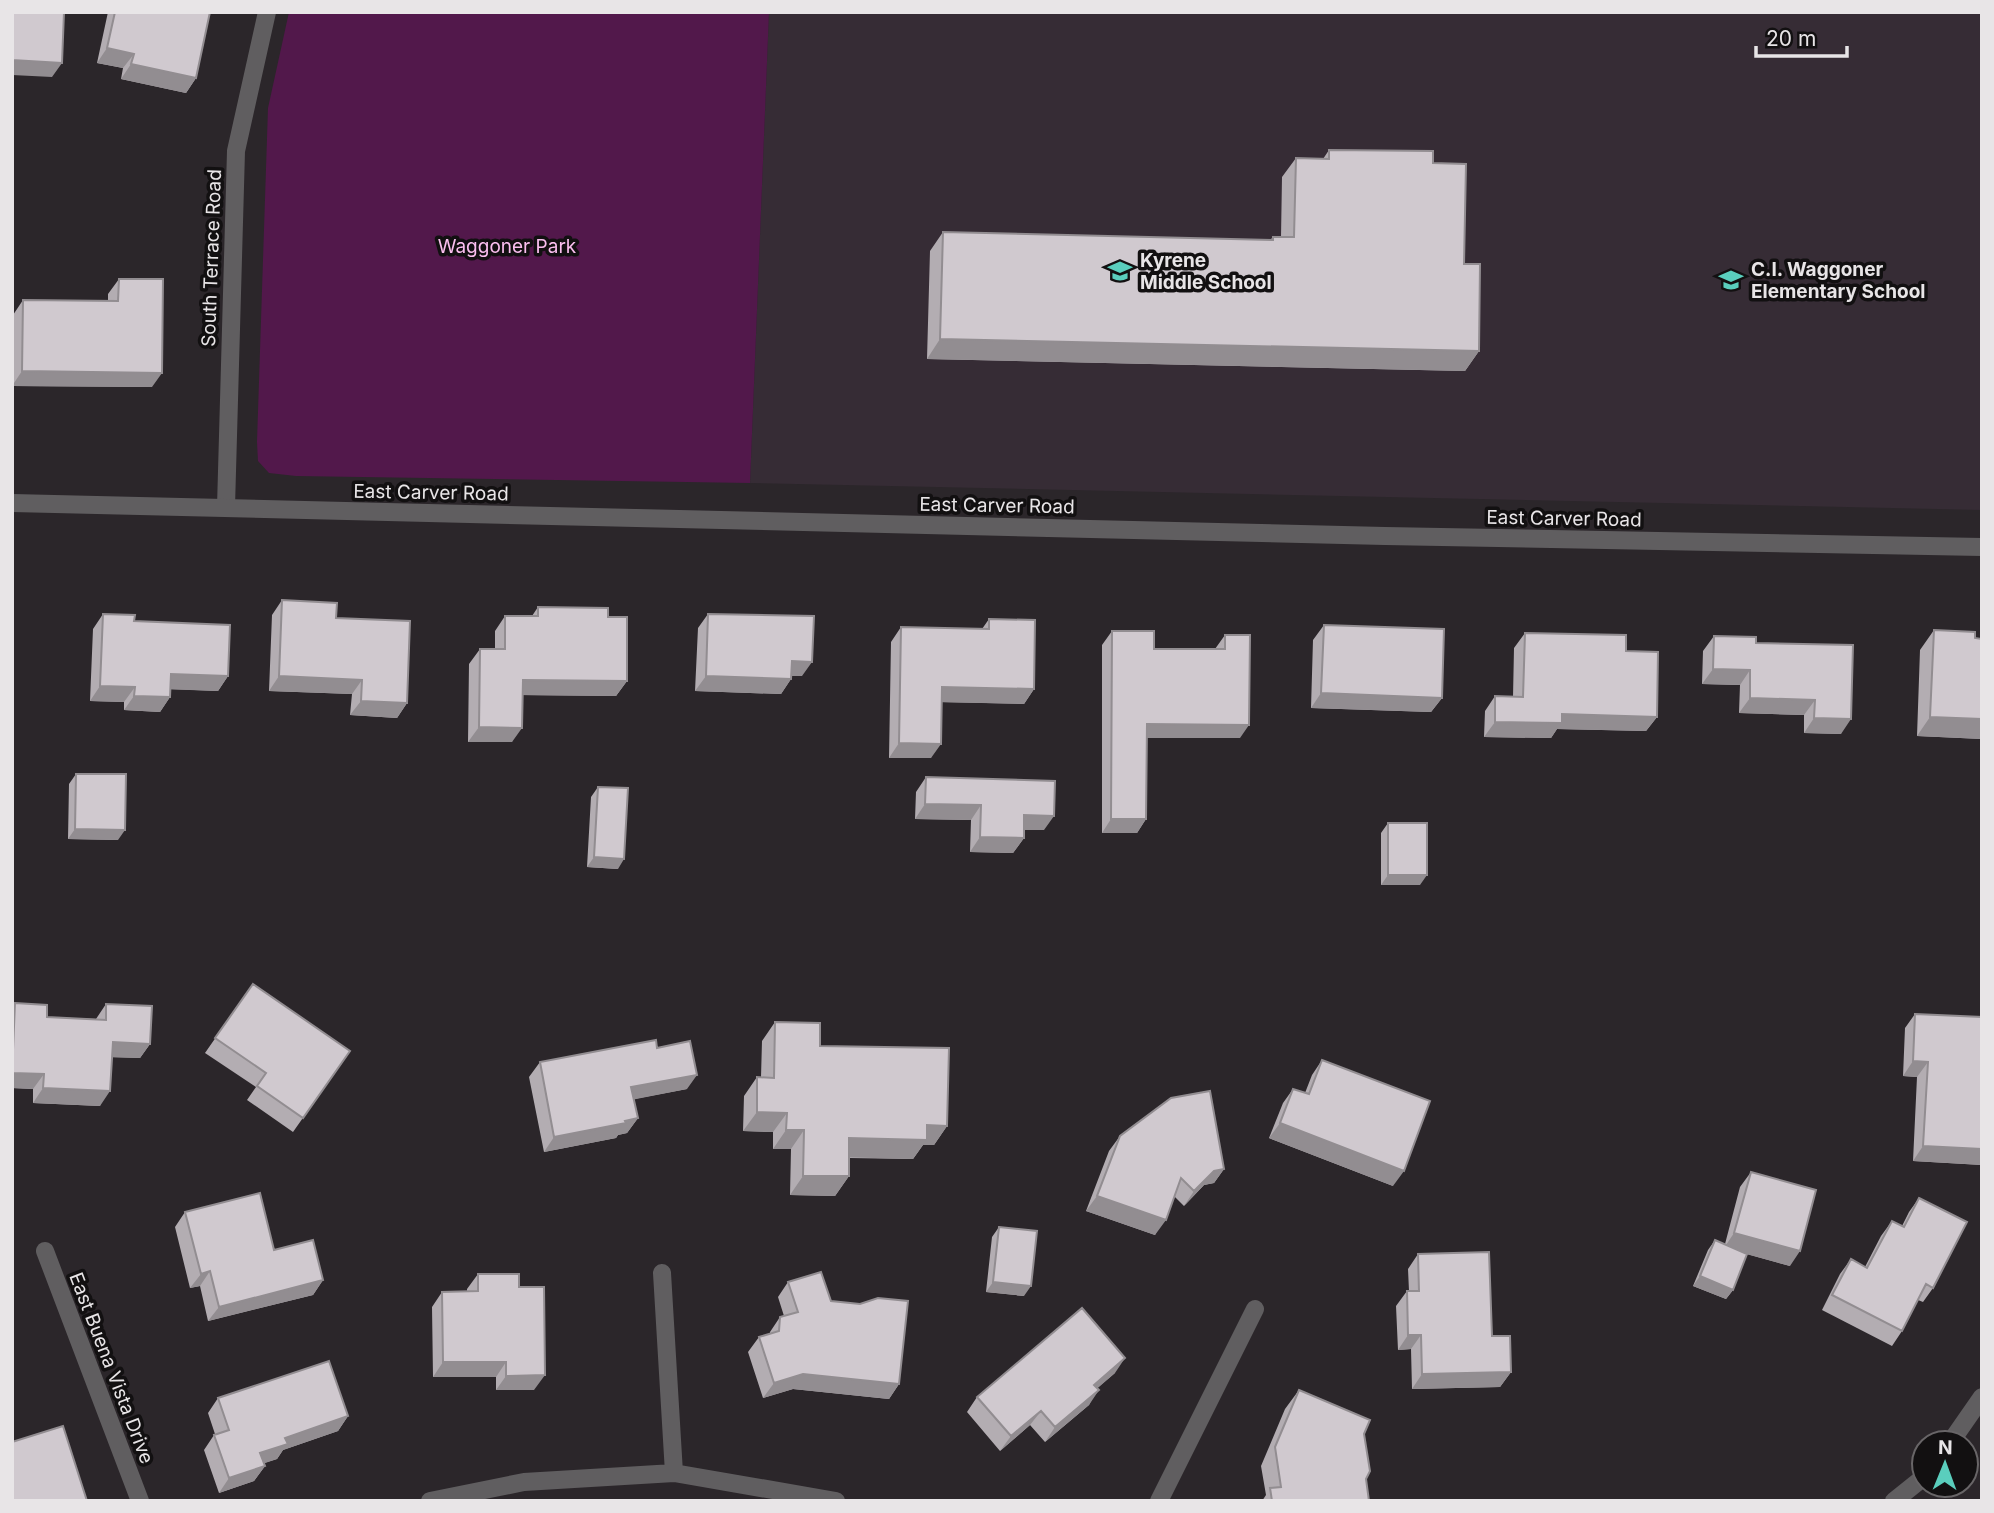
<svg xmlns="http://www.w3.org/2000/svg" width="1994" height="1513" font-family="Inter,sans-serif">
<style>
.built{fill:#362c35}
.green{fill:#52184b}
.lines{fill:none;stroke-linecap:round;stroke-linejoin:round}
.minor{stroke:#605e60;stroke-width:18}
.tertiary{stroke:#605e60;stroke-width:18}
.wall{fill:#b3adb2}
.shaded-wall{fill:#928d91}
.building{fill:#d0c9cf;stroke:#928d91;stroke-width:2}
.labels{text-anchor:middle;stroke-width:7;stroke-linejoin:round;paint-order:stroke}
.park-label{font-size:19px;fill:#fabeef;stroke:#121011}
.street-label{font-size:19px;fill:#e8e5e7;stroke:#121011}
.poi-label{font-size:19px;font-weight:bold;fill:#e8e5e7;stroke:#121011;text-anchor:start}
</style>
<rect width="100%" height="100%" fill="#2b262a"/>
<!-- built -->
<path class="built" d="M 769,12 L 1982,12 L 1982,510 L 750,483 Z"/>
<!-- green -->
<path class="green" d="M 289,12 L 769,12 L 750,483 L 296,476 L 269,473 L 258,461 L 257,442 L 268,108 Z"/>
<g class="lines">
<!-- minor -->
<path class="minor" d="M 226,507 L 236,151 L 267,12
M 45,1251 L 140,1501
M 662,1273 L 674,1473
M 1950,1443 L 1982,1397
M 430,1501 L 524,1482 L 674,1473 L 836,1501
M 1159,1501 L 1255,1309
M 1894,1501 L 1924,1477"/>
<!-- tertiary -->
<path class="tertiary" d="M 12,503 L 1385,536 L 1982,547"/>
</g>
<!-- wall -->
<path class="wall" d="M 108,12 L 210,12 L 196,78 L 186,93 L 121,79 L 123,68 L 97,63 Z
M 1329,150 L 1433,163 L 1464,264 L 1479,351 L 1465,371 L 927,359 L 930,251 L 943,232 L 1270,240 L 1273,237 L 1281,237 L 1282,177 L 1296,158 L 1323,159 Z
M 119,279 L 152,387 L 12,386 L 13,315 L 23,300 L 108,301 L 108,294 Z
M 282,600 L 336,618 L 407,703 L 397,718 L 350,715 L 352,694 L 269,691 L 272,615 Z
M 538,607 L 608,617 L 627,681 L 616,696 L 523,695 L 512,742 L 468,742 L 469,664 L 480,649 L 495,649 L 495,631 L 505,616 L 532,616 Z
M 103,614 L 134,621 L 228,676 L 218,691 L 170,689 L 170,697 L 160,712 L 124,710 L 124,702 L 90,701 L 93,629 Z
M 708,614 L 802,676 L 791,676 L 791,679 L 781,694 L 695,691 L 698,628 Z
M 989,619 L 1034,689 L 1024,704 L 942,702 L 931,758 L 889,758 L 891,642 L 901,627 L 982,629 Z
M 1324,625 L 1442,698 L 1431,712 L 1311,708 L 1313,640 Z
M 1934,630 L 1982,639 L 1982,739 L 1917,736 L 1920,650 Z
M 1112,631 L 1154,649 L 1215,649 L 1225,635 L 1240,738 L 1147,738 L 1146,819 L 1137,833 L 1102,833 L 1102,645 Z
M 1525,633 L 1626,651 L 1657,717 L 1646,731 L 1557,729 L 1551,738 L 1484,737 L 1485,711 L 1495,696 L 1513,697 L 1514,648 Z
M 1714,636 L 1756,643 L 1853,645 L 1841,734 L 1804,733 L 1804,715 L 1739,713 L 1740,685 L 1702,684 L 1703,651 Z
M 76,774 L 118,840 L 68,839 L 69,784 Z
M 926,777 L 1044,830 L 1024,830 L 1024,838 L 1013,853 L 970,852 L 971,820 L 915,819 L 916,792 Z
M 598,787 L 618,869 L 587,867 L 591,797 Z
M 1388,823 L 1420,885 L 1381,885 L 1381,833 Z
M 253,984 L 350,1051 L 293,1132 L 247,1100 L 256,1087 L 205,1053 Z
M 15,1003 L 47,1017 L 96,1019 L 106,1004 L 150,1044 L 140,1058 L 112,1057 L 100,1106 L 33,1103 L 33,1089 L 12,1088 L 12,1007 Z
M 1915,1014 L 1982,1017 L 1982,1165 L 1913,1161 L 1917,1077 L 1903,1076 L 1905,1028 Z
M 775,1022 L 820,1046 L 947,1126 L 934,1145 L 923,1145 L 913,1159 L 849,1158 L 849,1176 L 835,1196 L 790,1195 L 791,1149 L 773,1149 L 773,1132 L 743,1131 L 744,1096 L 757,1077 L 761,1077 L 762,1041 Z
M 657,1048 L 687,1089 L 634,1099 L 638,1118 L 627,1133 L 618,1135 L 616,1138 L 544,1152 L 529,1077 L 540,1062 Z
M 1322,1060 L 1393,1186 L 1269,1138 L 1283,1103 L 1293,1089 L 1305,1093 L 1312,1075 Z
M 1120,1136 L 1224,1169 L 1214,1183 L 1204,1185 L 1184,1206 L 1174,1196 L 1155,1235 L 1086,1211 L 1109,1151 Z
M 1751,1172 L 1790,1266 L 1747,1254 L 1733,1290 L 1726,1299 L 1693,1286 L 1708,1250 L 1715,1240 L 1725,1244 L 1740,1187 Z
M 1919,1198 L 1933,1288 L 1923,1302 L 1918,1300 L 1902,1331 L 1892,1346 L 1822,1310 L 1840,1274 L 1851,1259 L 1865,1267 L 1881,1236 L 1892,1221 L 1902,1226 L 1909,1212 Z
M 185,1212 L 274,1250 L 323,1280 L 313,1295 L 208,1321 L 200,1286 L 190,1288 L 175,1227 Z
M 999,1227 L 1024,1296 L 986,1292 L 992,1237 Z
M 1418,1254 L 1492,1336 L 1511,1372 L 1500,1387 L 1412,1389 L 1411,1349 L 1398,1350 L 1396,1306 L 1407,1291 L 1409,1291 L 1408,1269 Z
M 478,1274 L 519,1287 L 534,1390 L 496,1390 L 496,1377 L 433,1377 L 432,1307 L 442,1292 L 467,1291 L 467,1289 Z
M 788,1282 L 831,1301 L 899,1384 L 889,1399 L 793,1389 L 763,1398 L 748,1352 L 759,1337 L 770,1334 L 770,1332 L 780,1317 L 784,1316 L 778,1297 Z
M 1115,1373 L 1097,1388 L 1089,1405 L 1045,1442 L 1030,1425 L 1000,1451 L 967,1412 L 977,1397 Z
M 1299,1390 L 1364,1434 L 1366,1479 L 1369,1501 L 1262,1501 L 1266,1495 L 1261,1466 L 1285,1409 Z
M 218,1398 L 348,1416 L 338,1431 L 283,1450 L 277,1459 L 264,1463 L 265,1466 L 254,1481 L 219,1493 L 204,1450 L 214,1435 L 215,1434 L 208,1413 Z"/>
<!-- shaded-wall -->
<path class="shaded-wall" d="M 107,48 L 134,54 L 123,68 L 97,63 Z
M 12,60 L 62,63 L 52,77 L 12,75 Z
M 131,64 L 196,78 L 186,93 L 121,79 Z
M 940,339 L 1479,351 L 1465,371 L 927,359 Z
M 22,371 L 162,373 L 152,387 L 12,386 Z
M 792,661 L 812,662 L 802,676 L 782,676 Z
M 1713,669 L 1750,670 L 1740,685 L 1702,684 Z
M 171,674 L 228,676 L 218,691 L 161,689 Z
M 279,676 L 362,680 L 352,694 L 269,691 Z
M 706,676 L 791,679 L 781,694 L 695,691 Z
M 523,680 L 627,681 L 616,696 L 513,695 Z
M 100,686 L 135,687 L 124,702 L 90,701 Z
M 942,687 L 1034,689 L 1024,704 L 932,702 Z
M 1321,693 L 1442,698 L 1431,712 L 1311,708 Z
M 134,696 L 170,697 L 160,712 L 124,710 Z
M 1750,698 L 1815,700 L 1804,715 L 1739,713 Z
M 361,701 L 407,703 L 397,718 L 350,715 Z
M 1562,714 L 1657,717 L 1646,731 L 1557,729 L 1551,738 L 1484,737 L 1495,722 Z
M 1930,717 L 1982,719 L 1982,739 L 1917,736 Z
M 1814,718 L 1851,719 L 1841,734 L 1804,733 Z
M 1147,724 L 1249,725 L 1240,738 L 1137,738 Z
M 479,727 L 522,728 L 512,742 L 468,742 Z
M 899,743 L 941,744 L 931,758 L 889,758 Z
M 925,804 L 981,805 L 971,820 L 915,819 Z
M 1024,815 L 1054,816 L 1044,830 L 1014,830 Z
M 1111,819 L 1146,819 L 1137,833 L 1102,833 Z
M 75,829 L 125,830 L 118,840 L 68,839 Z
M 980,837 L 1024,838 L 1013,853 L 970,852 Z
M 594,857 L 624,859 L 618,869 L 587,867 Z
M 1388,875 L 1427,875 L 1420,885 L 1381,885 Z
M 113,1042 L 150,1044 L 140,1058 L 102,1057 Z
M 1913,1061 L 1928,1062 L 1917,1077 L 1903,1076 Z
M 12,1073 L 44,1074 L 33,1089 L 12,1088 Z
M 697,1075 L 687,1089 L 621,1102 L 631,1087 Z
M 43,1088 L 110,1091 L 100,1106 L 33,1103 Z
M 757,1112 L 787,1113 L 773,1132 L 743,1131 Z
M 638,1118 L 627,1133 L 618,1135 L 616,1138 L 544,1152 L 554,1137 Z
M 1280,1123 L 1404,1171 L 1393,1186 L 1269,1138 Z
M 927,1125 L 947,1126 L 934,1145 L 923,1145 L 913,1159 L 836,1157 L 849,1138 Z
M 786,1130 L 804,1130 L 791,1149 L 773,1149 Z
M 1923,1146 L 1982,1149 L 1982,1165 L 1913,1161 Z
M 1224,1169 L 1214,1183 L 1204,1185 L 1184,1206 L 1194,1191 L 1214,1171 Z
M 803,1176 L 849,1176 L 835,1196 L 790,1195 Z
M 1097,1196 L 1166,1220 L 1155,1235 L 1086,1211 Z
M 1734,1233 L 1800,1251 L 1790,1266 L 1724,1248 Z
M 210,1271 L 200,1286 L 190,1288 L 201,1274 Z
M 1700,1276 L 1733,1290 L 1726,1299 L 1693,1286 Z
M 323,1280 L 313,1295 L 208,1321 L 219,1307 Z
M 993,1282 L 1031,1286 L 1024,1296 L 986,1292 Z
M 1408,1335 L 1421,1335 L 1411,1349 L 1398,1350 Z
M 1125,1358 L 1115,1373 L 1084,1400 L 1094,1385 Z
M 443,1362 L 506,1362 L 496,1377 L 433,1377 Z
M 1511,1372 L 1500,1387 L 1412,1389 L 1422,1374 Z
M 803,1374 L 899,1384 L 889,1399 L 793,1389 L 763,1398 L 774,1383 Z
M 545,1375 L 534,1390 L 496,1390 L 506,1376 Z
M 1099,1390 L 1089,1405 L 1045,1442 L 1055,1427 Z
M 1041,1411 L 1030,1425 L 1000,1451 L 1011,1436 Z
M 348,1416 L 338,1431 L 283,1450 L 277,1459 L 250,1468 L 260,1453 L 285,1438 Z
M 265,1466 L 254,1481 L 219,1493 L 229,1478 Z"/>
<!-- building -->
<path class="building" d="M 12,12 L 64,12 L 62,63 L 12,60 Z
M 115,12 L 210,12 L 196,78 L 131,64 L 134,54 L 107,48 Z
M 1329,150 L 1433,151 L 1433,163 L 1466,164 L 1464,264 L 1480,264 L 1479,351 L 940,339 L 943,232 L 1273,240 L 1273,237 L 1294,237 L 1296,158 L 1329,159 Z
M 119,279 L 163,279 L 162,373 L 22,371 L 23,300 L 118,301 Z
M 282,600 L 337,603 L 336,618 L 410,621 L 407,703 L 361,701 L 362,680 L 279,676 Z
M 538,607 L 608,608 L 608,617 L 627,617 L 627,681 L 523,680 L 522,728 L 479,727 L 480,649 L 505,649 L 505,616 L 538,616 Z
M 103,614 L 135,615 L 134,621 L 230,625 L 228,676 L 171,674 L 170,697 L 134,696 L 135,687 L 100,686 Z
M 708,614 L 814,616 L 812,662 L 792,661 L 791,679 L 706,676 Z
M 989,619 L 1035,620 L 1034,689 L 942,687 L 941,744 L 899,743 L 901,627 L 989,629 Z
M 1324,625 L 1444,629 L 1442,698 L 1321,693 Z
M 1934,630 L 1975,632 L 1975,638 L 1982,639 L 1982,719 L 1930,717 Z
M 1112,631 L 1154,631 L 1154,649 L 1225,649 L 1225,635 L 1250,635 L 1249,725 L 1147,724 L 1146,819 L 1111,819 Z
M 1525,633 L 1626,635 L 1626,651 L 1658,652 L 1657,717 L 1562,714 L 1562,723 L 1495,722 L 1495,696 L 1523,697 Z
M 1714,636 L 1756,637 L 1756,643 L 1853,645 L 1851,719 L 1814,718 L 1815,700 L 1750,698 L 1750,670 L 1713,669 Z
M 76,774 L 126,774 L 125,830 L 75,829 Z
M 926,777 L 1055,781 L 1054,816 L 1024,815 L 1024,838 L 980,837 L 981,805 L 925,804 Z
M 598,787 L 628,788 L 624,859 L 594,857 Z
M 1388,823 L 1427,823 L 1427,875 L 1388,875 Z
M 253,984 L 350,1051 L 303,1118 L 257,1086 L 266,1073 L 215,1038 Z
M 15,1003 L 47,1005 L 47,1017 L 106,1020 L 106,1004 L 152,1006 L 150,1044 L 113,1042 L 110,1091 L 43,1088 L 44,1074 L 12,1073 Z
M 1915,1014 L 1982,1017 L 1982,1149 L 1923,1146 L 1928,1062 L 1913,1061 Z
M 775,1022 L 820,1023 L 820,1046 L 949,1048 L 947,1126 L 927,1125 L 927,1140 L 849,1138 L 849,1176 L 803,1176 L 804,1130 L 786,1130 L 787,1113 L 757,1112 L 757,1077 L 774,1078 Z
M 656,1040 L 657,1048 L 690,1041 L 697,1075 L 631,1087 L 638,1118 L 625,1121 L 626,1123 L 554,1137 L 540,1062 Z
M 1322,1060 L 1430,1101 L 1404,1171 L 1280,1123 L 1293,1089 L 1309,1094 Z
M 1210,1091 L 1224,1169 L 1214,1171 L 1194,1191 L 1181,1178 L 1166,1220 L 1097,1196 L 1120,1136 L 1171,1098 Z
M 1751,1172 L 1816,1190 L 1800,1251 L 1734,1233 Z
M 260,1193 L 274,1250 L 313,1240 L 323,1280 L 219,1307 L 210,1271 L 201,1274 L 185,1212 Z
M 1919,1198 L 1967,1222 L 1933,1288 L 1926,1284 L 1902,1331 L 1832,1295 L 1851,1259 L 1867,1268 L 1892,1221 L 1904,1227 Z
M 999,1227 L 1037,1231 L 1031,1286 L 993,1282 Z
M 1715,1240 L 1747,1254 L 1733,1290 L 1700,1276 Z
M 1489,1252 L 1492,1336 L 1510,1336 L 1511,1372 L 1422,1374 L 1421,1335 L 1408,1335 L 1407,1291 L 1419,1291 L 1418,1254 Z
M 821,1272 L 831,1301 L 860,1304 L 878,1298 L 908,1301 L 899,1384 L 803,1374 L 774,1383 L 759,1337 L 779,1331 L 780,1317 L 798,1312 L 788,1282 Z
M 478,1274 L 519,1274 L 519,1287 L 544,1287 L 545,1375 L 506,1376 L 506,1362 L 443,1362 L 442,1292 L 478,1291 Z
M 1082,1308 L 1125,1358 L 1094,1385 L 1099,1390 L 1055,1427 L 1041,1411 L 1011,1436 L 977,1397 Z
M 329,1361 L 348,1416 L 285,1438 L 288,1444 L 260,1453 L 265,1466 L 229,1478 L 214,1435 L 229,1430 L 218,1398 Z
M 1299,1390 L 1370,1420 L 1364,1434 L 1370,1471 L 1366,1479 L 1369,1501 L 1272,1501 L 1270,1488 L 1281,1487 L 1275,1447 Z
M 63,1426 L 87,1501 L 12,1501 L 12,1442 Z"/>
<!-- icons -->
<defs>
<g id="school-bare" transform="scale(1.89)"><path d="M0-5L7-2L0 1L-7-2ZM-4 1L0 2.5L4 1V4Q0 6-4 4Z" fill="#5acebd" stroke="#121011" stroke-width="2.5" paint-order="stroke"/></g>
</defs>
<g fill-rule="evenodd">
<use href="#school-bare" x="1120" y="271"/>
<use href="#school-bare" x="1731" y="280"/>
</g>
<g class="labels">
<!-- park labels -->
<g class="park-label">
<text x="507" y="253">Waggoner Park</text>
</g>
<!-- street labels -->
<g class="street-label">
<text transform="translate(211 258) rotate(-88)" y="7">South Terrace Road</text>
<text transform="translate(431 492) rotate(1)" y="7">East Carver Road</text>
<text transform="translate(997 505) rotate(1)" y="7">East Carver Road</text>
<text transform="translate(1564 518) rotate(1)" y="7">East Carver Road</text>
<text transform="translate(112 1368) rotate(69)" y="7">East Buena Vista Drive</text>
</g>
<!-- poi labels -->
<g class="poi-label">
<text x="1140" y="267">Kyrene<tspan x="1140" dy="22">Middle School</tspan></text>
<text x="1751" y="276">C.I. Waggoner<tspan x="1751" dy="22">Elementary School</tspan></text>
</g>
</g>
<!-- border -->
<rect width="1994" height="1513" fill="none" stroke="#e8e5e7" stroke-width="28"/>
<!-- north arrow -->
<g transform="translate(1945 1464) rotate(1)"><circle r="33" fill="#121011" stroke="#686567" stroke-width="2"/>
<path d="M0-5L12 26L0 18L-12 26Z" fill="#5acebd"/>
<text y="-10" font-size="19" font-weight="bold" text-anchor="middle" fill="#e8e5e7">N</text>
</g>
<!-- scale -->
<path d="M1756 46v10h91v-10" fill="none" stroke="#e8e5e7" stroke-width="3.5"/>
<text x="1766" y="46" font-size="21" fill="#e8e5e7" stroke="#121011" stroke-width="5" paint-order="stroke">20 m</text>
</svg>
